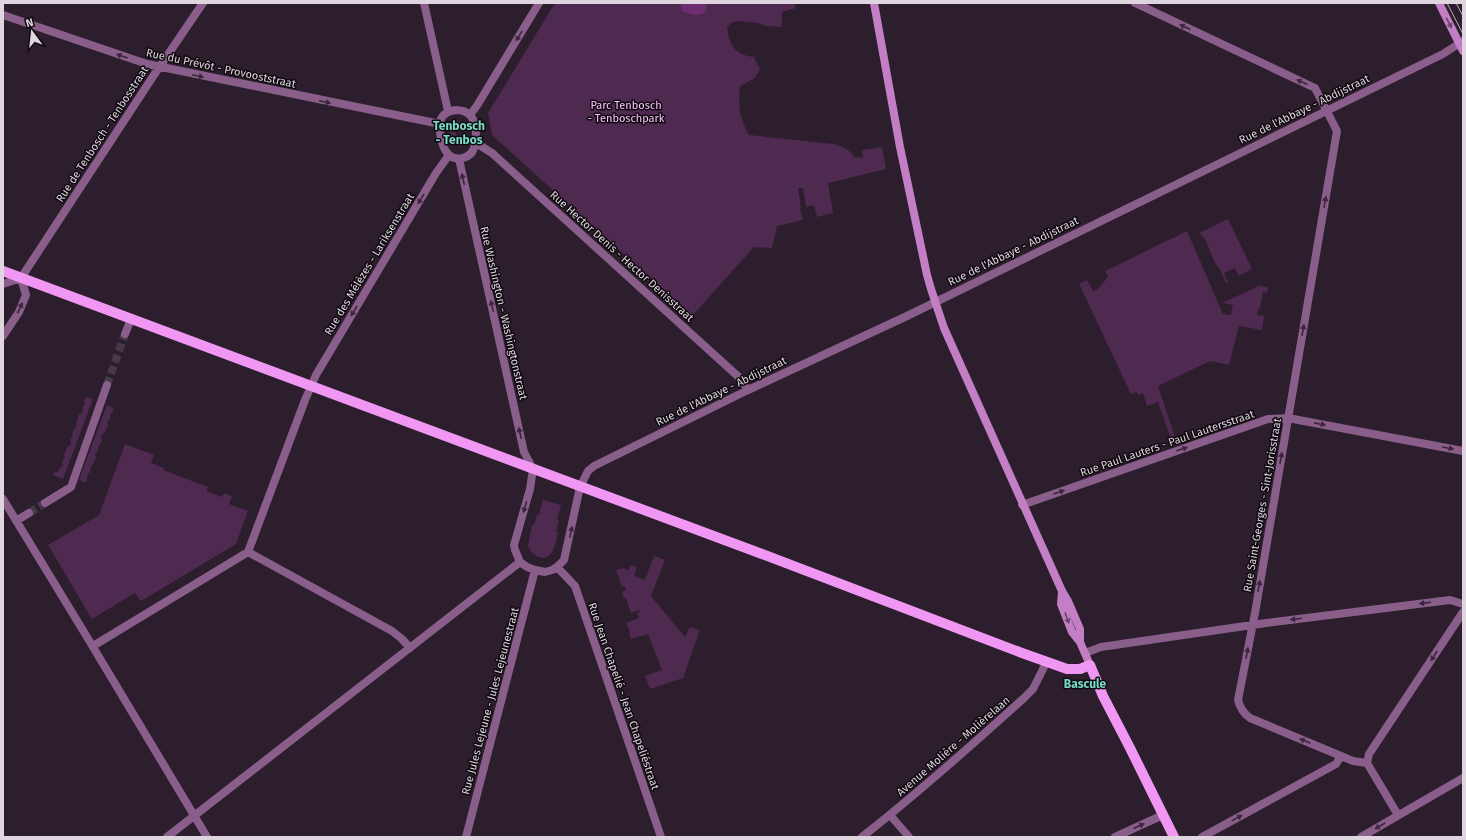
<svg xmlns="http://www.w3.org/2000/svg" width="1466" height="840" font-family="'Fira Sans',sans-serif">
<style>
.green{fill:#4f2a50}
.water{fill:#6d2e6f}
.lines{fill:none;stroke-linecap:round;stroke-linejoin:round}
.minor-tunnel{stroke:#473947;stroke-width:8;stroke-dasharray:8 4;stroke-linecap:butt}
.minor{stroke:#895e8a;stroke-width:8}
.tertiary{stroke:#895e8a;stroke-width:8}
.secondary{stroke:#c37ec5;stroke-width:8}
.primary{stroke:#f097f3;stroke-width:10}
.tram{stroke:#b9afb9;stroke-width:1}
.oneway{fill:#6a446a}
.oneway2{fill:#3a273b}
.labels{text-anchor:middle;stroke-width:3;stroke-linejoin:round;paint-order:stroke}
.street-label{font-size:11px;fill:#ded5de;stroke:#100a10}
.park-label{font-size:11px;fill:#fac4fb;stroke:#100a10}
.neighbourhood-label{font-size:12px;font-weight:bold;fill:#77dac2;stroke:#100a10}
</style>
<rect width="100%" height="100%" fill="#2c1e2c"/>
<!-- green -->
<path class="green" d="M 555,3 L 794,3 L 796,8 L 782,12 L 782,27 L 766,26 L 758,23 L 738,21 L 732,22 L 727,27 C 729,45 735,55 754,57 L 760,69 L 755,78 L 740,86 C 738,106 739,117 749,135 L 834,144 C 842,147 850,149 854,157 L 863,158 L 862,150 L 882,147 L 886,169 L 828,183 L 833,213 L 817,217 L 814,205 L 806,207 L 803,188 L 798,188 L 801,208 L 800,208 L 803,220 L 777,226 L 772,248 L 754,247 L 692,316 L 492,135 L 488,113 Z
M 456,120 L 461,122 L 465,130 L 455,131 L 457,136 L 466,133 C 467,140 466,145 459,147 L 454,144 L 449,132 L 451,123 Z
M 1228,219 L 1252,269 L 1239,276 L 1235,268 L 1224,273 L 1228,282 L 1226,283 L 1220,269 L 1215,263 L 1205,239 L 1199,233 Z
M 1187,231 L 1223,314 L 1231,315 L 1233,305 L 1222,303 L 1259,286 L 1268,287 L 1267,293 L 1263,292 L 1260,309 L 1258,309 L 1257,315 L 1264,316 L 1262,330 L 1239,326 L 1229,365 L 1210,361 L 1158,386 L 1175,437 L 1171,439 L 1158,402 L 1147,406 L 1143,393 L 1138,395 L 1137,392 L 1131,394 L 1079,284 L 1087,280 L 1093,291 L 1098,289 L 1108,277 L 1105,271 Z
M 86,397 L 93,399 L 63,479 L 53,475 L 55,471 L 58,472 L 60,467 L 62,467 L 63,464 L 62,462 L 65,457 L 64,455 L 68,446 L 70,446 L 71,443 L 70,440 L 73,436 L 72,434 L 74,429 L 76,428 L 77,425 L 76,424 L 79,414 L 81,414 L 83,411 L 82,408 L 85,404 L 84,402 Z
M 107,405 L 114,408 L 112,413 L 110,413 L 110,420 L 108,420 L 107,423 L 108,425 L 104,434 L 102,434 L 101,438 L 102,439 L 100,445 L 98,447 L 98,452 L 96,452 L 95,455 L 96,457 L 92,466 L 91,466 L 90,473 L 88,473 L 86,483 L 79,480 Z
M 125,444 L 154,455 L 151,463 L 164,468 L 163,470 L 208,487 L 206,491 L 222,497 L 224,493 L 232,496 L 229,504 L 248,511 L 236,544 L 141,601 L 135,593 L 92,619 L 48,545 L 99,515 Z
M 543,500 L 561,505 L 557,519 L 559,520 L 556,532 L 558,532 C 555,546 552,566 533,554 L 528,546 L 532,525 L 534,525 L 537,515 L 539,515 Z
M 654,556 L 665,560 L 651,596 L 685,637 L 690,627 L 700,630 L 683,678 L 650,689 L 645,676 L 662,670 L 648,634 L 631,639 L 629,633 L 630,632 L 626,623 L 639,618 L 637,613 L 640,612 L 639,610 L 631,613 L 626,598 L 624,598 L 622,592 L 626,590 L 624,586 L 622,587 L 616,570 L 624,568 L 628,571 L 631,565 L 637,567 L 634,576 L 645,580 Z"/>
<!-- water -->
<path class="water" d="M 680,3 L 706,3 C 709,20 691,15 682,11 Z"/>
<g class="lines">
<!-- minor-tunnel -->
<path class="minor-tunnel" d="M 107,385 L 125,334
M 29,513 L 45,503"/>
<!-- minor -->
<path class="minor" d="M 424,3 L 448,111
M 1135,3 L 1315,88 L 1337,131 L 1255,613 L 1238,700 C 1240,708 1243,713 1250,718 L 1341,756 L 1353,761 L 1367,763
M 3,15 L 147,64 L 440,124
M 456,110 C 460,110 466,111 470,115 C 477,123 477,139 474,148 C 471,158 457,162 449,155 C 441,148 437,125 442,117 C 446,112 450,111 456,110 Z
M 470,115 L 478,104 L 539,3
M 476,143 L 492,153 L 742,380 L 748,390
M 459,159 L 524,452 L 533,469 L 530,489 L 514,545 L 515,550 L 520,562 L 527,567 L 535,570 L 545,572 L 552,570 L 557,567 L 564,560 L 580,487
M 21,278 L 152,78 L 203,3
M 3,284 L 21,278
M 125,334 L 131,319
M 3,336 L 19,312 L 26,295 L 21,278
M 3,499 L 87,637 L 207,837
M 45,503 L 71,487 L 107,385
M 1022,505 L 1268,419 L 1288,418 L 1463,451
M 16,521 L 29,513
M 248,552 L 392,631 L 402,639 L 410,648
M 557,567 L 575,586 L 661,837
M 93,646 L 248,552 L 305,400 L 316,375 L 436,173 L 449,155
M 1085,653 L 1101,647 L 1266,623 L 1450,600 L 1463,604
M 1367,763 L 1369,754 L 1463,612
M 1367,763 L 1398,815
M 890,815 L 909,837
M 167,837 L 520,562
M 466,837 L 535,570
M 1115,837 L 1163,815
M 1202,837 L 1336,764 L 1341,756
M 1361,837 L 1463,778"/>
<!-- tertiary -->
<path class="tertiary" d="M 580,487 L 588,471 L 594,466 L 748,390 L 907,316 L 1443,54 L 1463,41
M 862,837 C 918,793 971,746 1024,698 L 1033,689 L 1047,661"/>
<!-- secondary -->
<path class="secondary" d="M 874,3 L 900,147 L 927,275 L 931,289 L 944,328 L 1062,591 L 1068,601 L 1080,629 L 1080,642
M 1439,3 L 1463,51
M 1062,591 L 1061,604 L 1072,632 L 1080,642 L 1090,665"/>
<!-- primary -->
<path class="primary" d="M 3,271 L 762,554 L 1022,653 L 1067,669 L 1080,669 L 1090,665 L 1103,696 L 1130,748 L 1174,837"/>
<!-- tram -->
<path class="tram" d="M 1447,3 L 1463,34
M 1456,3 L 1463,16"/>
</g>
<!-- one-way arrows -->
<defs><path id="oneway-solid" d="M-6-.8H1V-3.2L6.5 0L1 3.2V.8H-6Z"/></defs>
<g class="oneway">
<use href="#oneway-solid" transform="translate(1449 23) rotate(62)"/>
<use href="#oneway-solid" transform="translate(1067 618) rotate(70)"/>
</g>
<g class="oneway2">
<use href="#oneway-solid" transform="translate(1185 27) rotate(-155)"/>
<use href="#oneway-solid" transform="translate(519 36) rotate(121)"/>
<use href="#oneway-solid" transform="translate(122 56) rotate(-161)"/>
<use href="#oneway-solid" transform="translate(198 76) rotate(12)"/>
<use href="#oneway-solid" transform="translate(1302 82) rotate(-155)"/>
<use href="#oneway-solid" transform="translate(325 102) rotate(12)"/>
<use href="#oneway-solid" transform="translate(463 179) rotate(-103)"/>
<use href="#oneway-solid" transform="translate(421 199) rotate(121)"/>
<use href="#oneway-solid" transform="translate(1325 202) rotate(-80)"/>
<use href="#oneway-solid" transform="translate(492 306) rotate(-103)"/>
<use href="#oneway-solid" transform="translate(20 308) rotate(-65)"/>
<use href="#oneway-solid" transform="translate(354 311) rotate(121)"/>
<use href="#oneway-solid" transform="translate(1303 330) rotate(-80)"/>
<use href="#oneway-solid" transform="translate(1320 424) rotate(11)"/>
<use href="#oneway-solid" transform="translate(520 433) rotate(-103)"/>
<use href="#oneway-solid" transform="translate(1448 448) rotate(10)"/>
<use href="#oneway-solid" transform="translate(1182 449) rotate(-19)"/>
<use href="#oneway-solid" transform="translate(1281 458) rotate(-80)"/>
<use href="#oneway-solid" transform="translate(1059 492) rotate(-19)"/>
<use href="#oneway-solid" transform="translate(525 507) rotate(106)"/>
<use href="#oneway-solid" transform="translate(571 532) rotate(-78)"/>
<use href="#oneway-solid" transform="translate(1259 586) rotate(-80)"/>
<use href="#oneway-solid" transform="translate(1425 603) rotate(173)"/>
<use href="#oneway-solid" transform="translate(1296 619) rotate(173)"/>
<use href="#oneway-solid" transform="translate(1247 653) rotate(-79)"/>
<use href="#oneway-solid" transform="translate(1434 656) rotate(123)"/>
<use href="#oneway-solid" transform="translate(1305 741) rotate(-157)"/>
<use href="#oneway-solid" transform="translate(1237 818) rotate(-29)"/>
<use href="#oneway-solid" transform="translate(1139 826) rotate(-24)"/>
<use href="#oneway-solid" transform="translate(1380 826) rotate(150)"/>
</g>
<g class="labels">
<!-- street labels -->
<g class="street-label">
<text transform="translate(221 68) rotate(12)" y="4">Rue du Prévôt - Provooststraat</text>
<text transform="translate(1304 109) rotate(-26)" y="4">Rue de l'Abbaye - Abdijstraat</text>
<text transform="translate(102 134) rotate(-57)" y="4">Rue de Tenbosch - Tenbosstraat</text>
<text transform="translate(1013 251) rotate(-26)" y="4">Rue de l'Abbaye - Abdijstraat</text>
<text transform="translate(622 256) rotate(42)" y="4">Rue Hector Denis - Hector Denisstraat</text>
<text transform="translate(369 264) rotate(-59)" y="4">Rue des Mélèzes - Lariksenstraat</text>
<text transform="translate(504 313) rotate(77)" y="4">Rue Washington - Washingtonstraat</text>
<text transform="translate(721 391) rotate(-26)" y="4">Rue de l'Abbaye - Abdijstraat</text>
<text transform="translate(1167 443) rotate(-19)" y="4">Rue Paul Lauters - Paul Lautersstraat</text>
<text transform="translate(1262 505) rotate(-80)" y="4">Rue Saint-Georges - Sint-Jorisstraat</text>
<text transform="translate(624 696) rotate(71)" y="4">Rue Jean Chapelié - Jean Chapeliéstraat</text>
<text transform="translate(490 701) rotate(-75)" y="4">Rue Jules Lejeune - Jules Lejeunestraat</text>
<text transform="translate(953 746) rotate(-41)" y="4">Avenue Molière - Molièrelaan</text>
</g>
<!-- park labels -->
<g class="park-label">
<text x="626" y="109">Parc Tenbosch<tspan x="626" dy="13">- Tenboschpark</tspan></text>
</g>
<!-- neighbourhood labels -->
<g class="neighbourhood-label">
<text x="459" y="130">Tenbosch<tspan x="459" dy="14">- Tenbos</tspan></text>
<text x="1085" y="688">Bascule</text>
</g>
</g>
<!-- border -->
<rect width="1466" height="840" fill="none" stroke="#ded5de" stroke-width="8"/>
<!-- north arrow -->
<g transform="translate(32 32) rotate(345)" stroke="#100a10" stroke-width="3" paint-order="stroke">
<path d="M0-3L7 15L0 10L-7 15Z" fill="#ded5de"/>
<text y="-6" font-size="11" font-weight="bold" text-anchor="middle" fill="#ded5de">N</text>
</g>
</svg>
